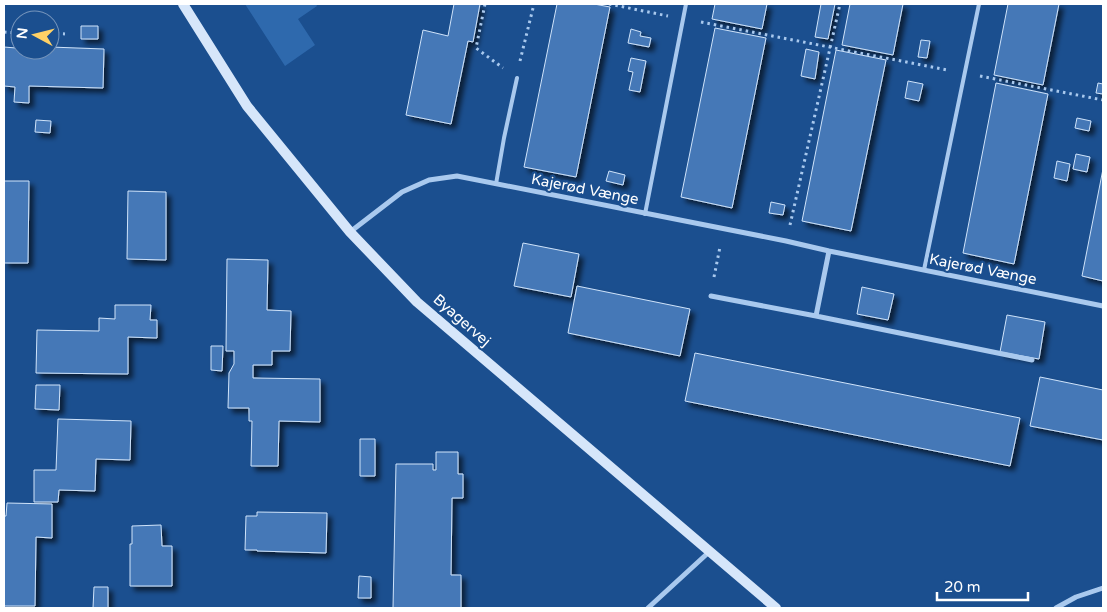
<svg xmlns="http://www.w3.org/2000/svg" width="1107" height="612" font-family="'Varela Round',sans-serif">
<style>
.green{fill:#2e69ad}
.building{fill:#4478b7;stroke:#cfe3fa;filter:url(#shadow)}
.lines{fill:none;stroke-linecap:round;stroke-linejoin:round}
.path{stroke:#a9c9ee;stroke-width:3;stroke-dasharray:2.5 4;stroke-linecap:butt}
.lane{stroke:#a9c9ee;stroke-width:4}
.street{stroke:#a9c9ee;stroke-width:5}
.secondary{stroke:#d6e6fa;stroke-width:10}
.labels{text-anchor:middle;stroke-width:4.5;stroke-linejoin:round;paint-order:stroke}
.street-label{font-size:15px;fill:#fff;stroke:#1b4f8f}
</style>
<defs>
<filter id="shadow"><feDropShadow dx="4.5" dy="4.5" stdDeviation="2.5" flood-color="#0009"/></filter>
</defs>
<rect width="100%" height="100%" fill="#1b4f8f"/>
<!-- green -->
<path class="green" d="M 245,4 L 316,4 L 317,6 L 298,19 L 315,45 L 285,66 Z"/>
<!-- building -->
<path class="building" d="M 454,4 L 480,4 L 473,42 L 468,41 L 451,124 L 406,115 L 423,30 L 448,36 Z
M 557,4 L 594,4 L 610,7 L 576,177 L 524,167 Z
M 715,4 L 767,4 L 762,29 L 712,19 Z
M 821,4 L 835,4 L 828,39 L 815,37 Z
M 850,4 L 903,4 L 893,55 L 842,45 Z
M 1008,4 L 1059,4 L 1043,85 L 994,75 Z
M 81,26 L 98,26 L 98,39 L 81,39 Z
M 715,28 L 766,38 L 732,208 L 681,197 Z
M 631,29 L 641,32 L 640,36 L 651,38 L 649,47 L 628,43 Z
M 16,37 L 20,38 L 20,50 L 50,50 L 50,47 L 104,49 L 103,88 L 29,86 L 29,103 L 14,102 L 15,87 L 4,86 L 4,47 L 16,48 Z
M 921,40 L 930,41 L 927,58 L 918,57 Z
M 806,49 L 819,52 L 815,79 L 801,76 Z
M 836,50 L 886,60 L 851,231 L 802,221 Z
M 631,58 L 646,61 L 640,92 L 629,90 L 633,72 L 628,71 Z
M 908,81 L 923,84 L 919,101 L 905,98 Z
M 996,83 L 1048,94 L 1014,264 L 963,253 Z
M 1098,83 L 1103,84 L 1103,94 L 1096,93 Z
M 1077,118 L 1091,121 L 1089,131 L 1075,128 Z
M 36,120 L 51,121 L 50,133 L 35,132 Z
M 1076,154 L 1090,157 L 1087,172 L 1073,169 Z
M 1057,161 L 1070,164 L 1067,181 L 1054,178 Z
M 1103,169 L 1103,281 L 1082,276 Z
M 609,171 L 625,175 L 623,185 L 606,181 Z
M 4,181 L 29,181 L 28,263 L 4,263 Z
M 128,191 L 166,192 L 166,260 L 127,259 Z
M 771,202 L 785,205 L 783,215 L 769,213 Z
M 523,243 L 579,254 L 571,297 L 514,286 Z
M 227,259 L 268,260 L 267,310 L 291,311 L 290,351 L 272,351 L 272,365 L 253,365 L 253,378 L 320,379 L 320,422 L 279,421 L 278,466 L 251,466 L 252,421 L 249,421 L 249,408 L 228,408 L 229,373 L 234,364 L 234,351 L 226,351 Z
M 577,286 L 690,309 L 680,356 L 568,333 Z
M 862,287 L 894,294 L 888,320 L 857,314 Z
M 115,305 L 151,305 L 150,320 L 157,320 L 157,338 L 128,337 L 128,374 L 36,373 L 37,330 L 99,331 L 99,318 L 115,319 Z
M 1007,315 L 1045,322 L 1039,359 L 1000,352 Z
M 211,346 L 223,346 L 222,371 L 211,370 Z
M 695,353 L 1020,418 L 1010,466 L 685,401 Z
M 1040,377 L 1103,390 L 1103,440 L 1030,426 Z
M 36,385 L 60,385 L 59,410 L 35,409 Z
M 58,419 L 131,421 L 130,460 L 96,459 L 95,491 L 59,490 L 58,502 L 34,502 L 34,470 L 56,470 Z
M 360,439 L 375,439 L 375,476 L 360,476 Z
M 436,452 L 458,452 L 458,474 L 463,474 L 463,498 L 452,498 L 451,575 L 461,575 L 461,608 L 393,608 L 396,464 L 433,464 L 433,470 L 436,470 Z
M 7,503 L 52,504 L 52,538 L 36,537 L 35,606 L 4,606 L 4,516 L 6,516 Z
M 257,512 L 327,513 L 326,553 L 257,551 L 257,550 L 245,550 L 246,516 L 257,516 Z
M 161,525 L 162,546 L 172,546 L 172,586 L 130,586 L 130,544 L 132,544 L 132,526 Z
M 359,576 L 371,577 L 371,598 L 358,598 Z
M 94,587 L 108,587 L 108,608 L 93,608 Z"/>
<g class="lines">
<!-- path -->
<path class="path" d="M 485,4 L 476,48 L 503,68
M 609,4 L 668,16
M 701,22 L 947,70
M 4,32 L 20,33
M 50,33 L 65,34
M 520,61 L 534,4
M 980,76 L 1103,100
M 790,225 L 840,4
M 714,277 L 720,247"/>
<!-- lane -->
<path class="lane" d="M 496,184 L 504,138 L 517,78
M 645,214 L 686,4
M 924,270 L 979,4"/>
<!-- street -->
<path class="street" d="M 350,232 L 402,192 L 429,180 L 457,176 L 786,241 L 829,251 L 1103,306
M 711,296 L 816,316 L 1032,360
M 816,316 L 829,251
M 648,608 L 709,552
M 1056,608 L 1076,597 L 1103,588"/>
<!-- secondary -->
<path class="secondary" d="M 183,4 L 247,106 L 350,232 L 417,302 L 776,608"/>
</g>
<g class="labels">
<!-- street labels -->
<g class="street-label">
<text transform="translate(585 189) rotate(11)" y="5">Kajerød Vænge</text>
<text transform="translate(983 269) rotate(11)" y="5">Kajerød Vænge</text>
<text transform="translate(462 320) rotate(41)" y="5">Byagervej</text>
</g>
</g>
<!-- border -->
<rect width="1107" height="612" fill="none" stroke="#ffffff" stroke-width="10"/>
<!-- north arrow -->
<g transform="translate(35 35) rotate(277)"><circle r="24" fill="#1b4f8f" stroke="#7695bc"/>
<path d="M0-4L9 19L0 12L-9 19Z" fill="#ffd166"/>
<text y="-8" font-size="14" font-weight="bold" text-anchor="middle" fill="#ffffff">N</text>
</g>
<!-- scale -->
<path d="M937 592v8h91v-8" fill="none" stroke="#ffffff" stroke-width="2.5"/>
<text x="944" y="592" font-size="15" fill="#ffffff" stroke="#1b4f8f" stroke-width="4" paint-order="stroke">20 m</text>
</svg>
